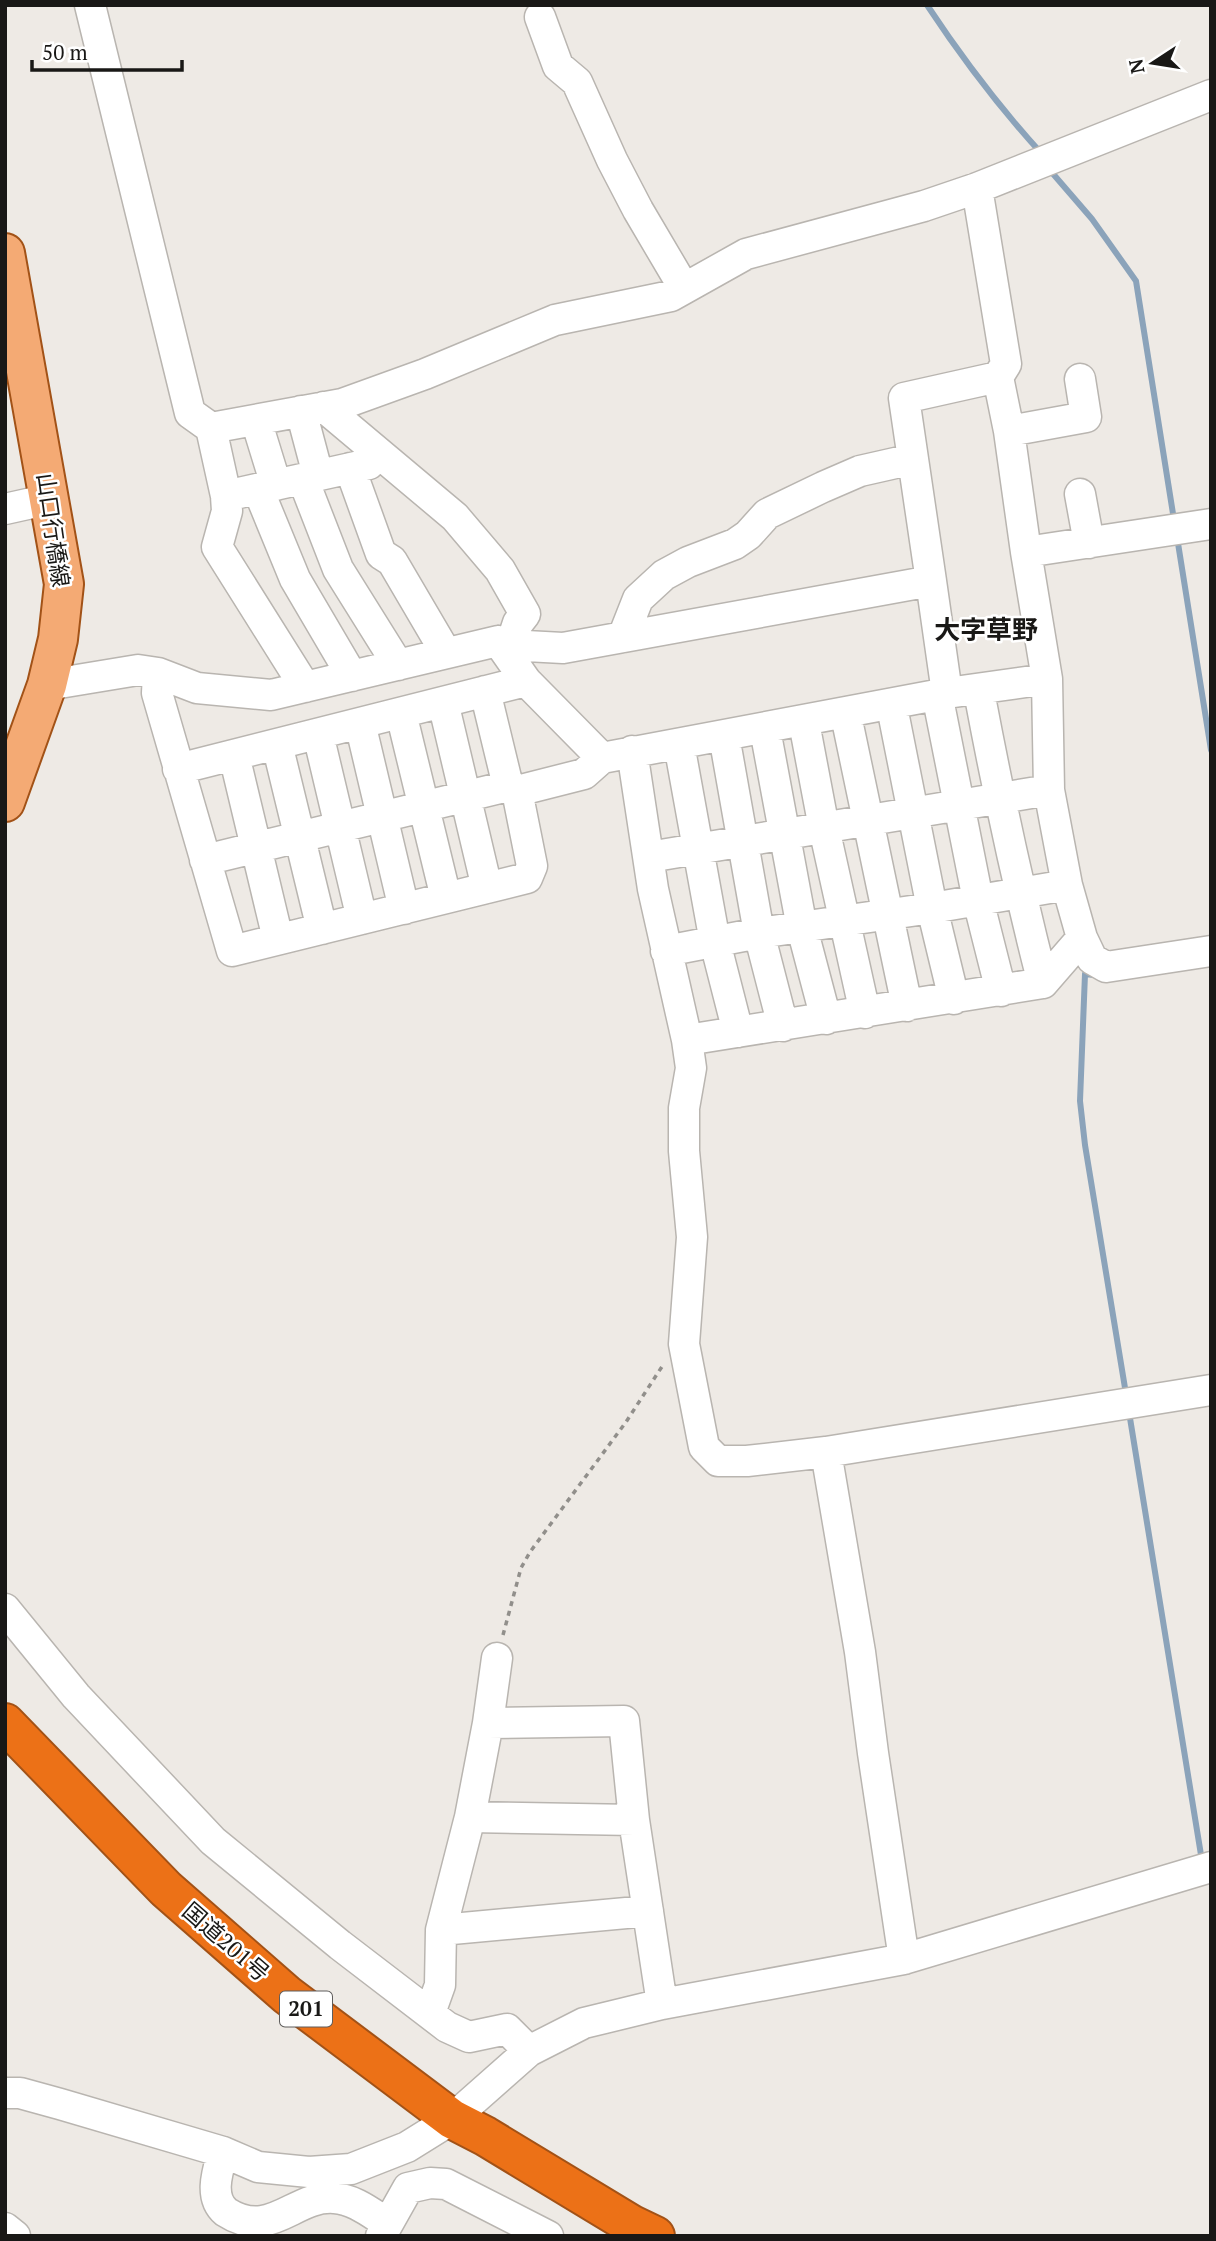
<svg xmlns="http://www.w3.org/2000/svg" width="1216" height="2241" font-family="'PT Serif','Noto Sans JP',serif">
<style>
.lines{fill:none;stroke-linecap:round;stroke-linejoin:round}
.stream{stroke:#8ba3ba;stroke-width:6}
.minor-casing{stroke:#b9b5b0;stroke-width:33}
.major-casing{stroke:#a25217;stroke-width:42}
.highway-casing{stroke:#a25217;stroke-width:42}
.path{stroke:#918f8b;stroke-width:3.5;stroke-dasharray:5 5;stroke-linecap:butt}
.minor{stroke:#fff;stroke-width:30}
.major{stroke:#f4aa74;stroke-width:38}
.highway{stroke:#ec7117;stroke-width:38}
.labels{text-anchor:middle;stroke-width:5;stroke-linejoin:round;paint-order:stroke}
.shield{fill:#fff;stroke:#5e5d5c;stroke-width:2}
.shield-label{font-size:21px;font-weight:bold;fill:#191816}
.street-label{font-size:23px;fill:#191816;stroke:#fff}
.quarter-label{font-size:26px;font-weight:bold;fill:#191816;stroke:#fff}
</style>
<rect width="100%" height="100%" fill="#eeeae5"/>
<g class="lines">
<!-- stream -->
<path class="stream" d="M 927,5 C 962,58 1000,108 1042,154
M 1048,168 L 1092,219 L 1136,281 L 1174,520
M 1177,537 L 1211,750
M 1094,975 L 1085,974 L 1080,1101 L 1085,1145 L 1126,1394
M 1129,1412 L 1202,1861"/>
<!-- minor casing -->
<g class="minor-casing">
<path id="minor" d="M 90,5 L 190,413 L 211,428 L 226,496 L 227,511 L 217,547 L 305,687
M 540,17 L 558,66 L 577,82 L 612,160 L 638,210 L 684,288
M 977,188 L 1006,364 L 998,377 L 1009,431 L 1026,552 L 1047,679 L 1049,790 L 1067,885 L 1082,938 L 1092,959 L 1106,967 L 1211,951
M 324,407 L 455,517 L 500,570 L 525,614 L 518,623 L 511,644
M 301,411 L 318,475
M 256,420 L 276,485
M 211,428 L 342,404 L 425,374 L 555,320 L 671,296 L 746,254 L 924,206 L 977,188 L 1211,95
M 1009,431 L 1086,417 L 1080,379
M 350,468 L 381,554 L 392,561 L 446,653
M 303,479 L 338,569 L 398,665
M 258,489 L 295,579 L 352,676
M 239,493 L 369,464
M 1080,494 L 1089,543
M 5,509 L 50,499
M 1026,552 L 1211,524
M 931,581 L 904,398 L 998,377
M 623,637 L 638,599 L 664,575 L 688,562 L 735,544 L 748,535 L 767,514 L 823,487 L 860,471 L 913,459
M 498,641 L 526,681 L 602,758 L 947,693 L 1047,679
M 158,673 L 157,693 L 232,951 L 527,878 L 532,866 L 517,791 L 584,774 L 602,758
M 47,685 L 138,670 L 158,673 L 197,688 L 271,695 L 498,641 L 526,646 L 563,648 L 931,581 L 947,693
M 485,691 L 508,786
M 443,702 L 487,888
M 981,702 C 999,797 1019,890 1043,983
M 940,709 L 978,900 L 1001,991
M 401,713 L 446,898
M 894,717 L 932,908 L 954,999
M 360,723 L 404,909
M 848,725 L 907,1006
M 806,733 L 824,828 L 865,1013
M 318,734 L 362,919
M 767,740 L 802,928 L 826,1019
M 277,744 L 322,929
M 726,747 L 759,933 L 783,1026
M 632,751 L 653,889 L 687,1040 L 691,1068 L 684,1108 L 684,1151 L 692,1237 L 684,1344 L 704,1447 L 718,1461 L 747,1461 L 826,1452 L 1211,1390
M 234,755 L 278,939
M 681,755 L 715,942 L 738,1032
M 178,769 L 526,681
M 649,857 L 1049,790
M 205,860 L 508,786 L 517,791
M 666,951 L 759,933 L 932,908 L 1067,885
M 687,1040 L 1043,983 L 1082,938
M 826,1452 L 860,1652 L 873,1753 L 904,1959
M 5,1609 L 76,1696 L 213,1841 L 340,1945 L 447,2027 L 469,2037 L 507,2029 L 529,2051
M 488,1723 L 624,1721 L 634,1820 L 662,2004
M 470,1817 L 634,1820
M 441,1930 L 648,1911
M 430,2013 L 440,1985 L 441,1930 L 470,1817 L 488,1723 L 497,1658
M 5,2093 L 20,2093 L 60,2104 L 223,2152 L 258,2167 L 309,2172 L 351,2169 L 407,2147 L 452,2119 L 529,2051 L 584,2023 L 662,2004 L 904,1959 L 1211,1867
M 223,2152 C 218,2170 208,2197 226,2212 C 271,2241 294,2195 334,2198 C 354,2199 371,2213 387,2223
M 5,2228 L 15,2236
M 381,2236 L 408,2188 L 430,2183 L 446,2184 L 548,2236"/>
</g>
<!-- major casing -->
<g class="major-casing">
<path id="major" d="M 5,253 L 64,584 L 58,639 L 47,685 L 5,802"/>
</g>
<!-- highway casing -->
<g class="highway-casing">
<path id="highway" d="M 5,1723 L 166,1889 L 287,1995 L 452,2119 L 485,2136 L 632,2225 L 655,2236"/>
</g>
<!-- path -->
<path class="path" d="M 503,1635 L 521,1568 L 530,1552 L 626,1422 L 663,1365"/>
<!-- minor -->
<use href="#minor" class="minor"/>
<!-- major -->
<use href="#major" class="major"/>
<!-- highway -->
<use href="#highway" class="highway"/>
</g>
<g class="labels">
<!-- shield labels -->
<rect class="shield" x="280" y="1991.5" width="52" height="35" rx="5"/>
<g class="shield-label">
<text x="306" y="2016">201</text>
</g>
<!-- street labels -->
<g class="street-label">
<text transform="translate(53 530) rotate(82)" y="8">山口行橋線</text>
<text transform="translate(226 1942) rotate(41)" y="8">国道201号</text>
</g>
<!-- quarter labels -->
<g class="quarter-label">
<text x="986" y="639">大字草野</text>
</g>
</g>
<!-- border -->
<rect width="1216" height="2241" fill="none" stroke="#191816" stroke-width="14"/>
<!-- north arrow -->
<g transform="translate(1153 63) rotate(258)" stroke="#ffffff" stroke-width="5" paint-order="stroke">
<path d="M0-5L12 26L0 18L-12 26Z" fill="#191816"/>
<text y="-10" font-size="19" font-weight="bold" text-anchor="middle" fill="#191816">N</text>
</g>
<!-- scale -->
<path d="M32 60v10h150v-10" fill="none" stroke="#191816" stroke-width="3.5"/>
<text x="42" y="60" font-size="21" fill="#191816" stroke="#ffffff" stroke-width="5" paint-order="stroke">50 m</text>
</svg>
